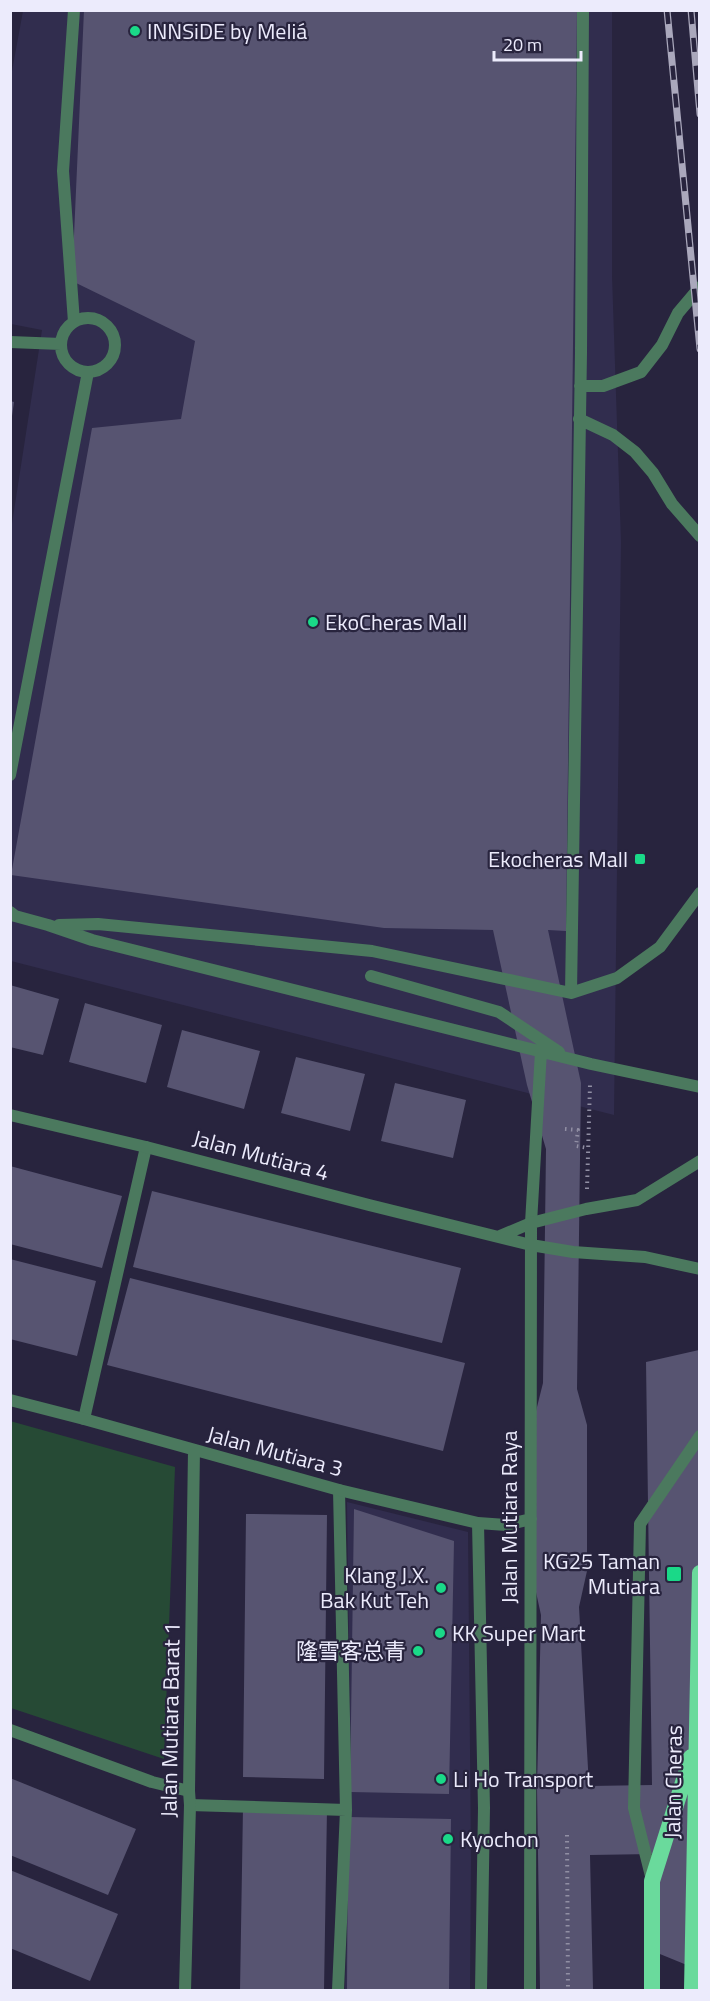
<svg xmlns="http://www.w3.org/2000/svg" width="710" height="2001" font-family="'Titillium Web','Noto Sans SC',sans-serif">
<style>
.built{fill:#312d4e}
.green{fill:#264a35}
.building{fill:#575471}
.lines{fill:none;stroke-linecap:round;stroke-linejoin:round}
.path{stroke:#918fa4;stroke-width:4;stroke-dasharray:1.5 4.5;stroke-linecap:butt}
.service{stroke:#4b795e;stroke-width:12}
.minor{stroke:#4b795e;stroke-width:12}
.trunk{stroke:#6ada9c;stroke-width:16}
.rail-casing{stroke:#aaa8bc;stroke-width:7}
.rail{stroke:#28243e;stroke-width:4.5;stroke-dasharray:14;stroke-linecap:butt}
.poi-dot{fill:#1ad988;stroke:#28243e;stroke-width:2}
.labels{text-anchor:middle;stroke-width:4.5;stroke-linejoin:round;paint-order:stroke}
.poi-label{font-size:22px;fill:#ecebfc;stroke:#28243e;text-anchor:start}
.street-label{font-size:22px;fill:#ecebfc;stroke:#28243e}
</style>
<rect width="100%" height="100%" fill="#28243e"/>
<!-- built -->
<path class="built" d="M 23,11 L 612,11 L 612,276 L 621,542 L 614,1115 L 11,961 L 11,530 L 42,330 L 11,324 L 10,82 Z
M 347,1502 L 468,1532 L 471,1857 L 470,1990 L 345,1990 L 351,1804 Z"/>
<!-- green -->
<path class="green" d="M 10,1421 L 175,1467 L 164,1759 L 11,1708 Z"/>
<!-- building -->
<path class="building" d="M 84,10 L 577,10 L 566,931 L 548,930 L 581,1083 L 577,1389 L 587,1425 L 587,1571 L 579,1607 L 589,1786 L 652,1785 L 646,1362 L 699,1350 L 699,1970 L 655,1952 L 653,1854 L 590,1855 L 593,1989 L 540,1989 L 537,1787 L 541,1615 L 534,1583 L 532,1427 L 543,1383 L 546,1149 L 527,1085 L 493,930 L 384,928 L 11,875 L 92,428 L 181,419 L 195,341 L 72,281 Z
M 10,401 L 14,402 L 12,416 L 10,416 Z
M 10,985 L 59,999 L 43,1055 L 10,1047 Z
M 85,1003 L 162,1025 L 146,1083 L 69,1062 Z
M 182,1030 L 260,1051 L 244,1109 L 167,1087 Z
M 296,1057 L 365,1074 L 350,1131 L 281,1113 Z
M 395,1083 L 466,1100 L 453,1158 L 381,1141 Z
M 10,1166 L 122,1196 L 102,1268 L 10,1244 Z
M 152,1191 L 461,1268 L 442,1343 L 133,1267 Z
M 10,1259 L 96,1281 L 77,1356 L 10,1339 Z
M 130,1278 L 465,1363 L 443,1451 L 107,1365 Z
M 354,1509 L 454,1541 L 449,1794 L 350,1792 Z
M 246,1514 L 327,1515 L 324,1779 L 243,1777 Z
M 10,1778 L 136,1829 L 108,1895 L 10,1855 Z
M 243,1807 L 327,1809 L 324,1990 L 240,1990 Z
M 348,1817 L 451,1819 L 449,1990 L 347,1990 Z
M 10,1870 L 118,1914 L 90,1981 L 10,1948 Z"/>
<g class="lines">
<!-- path -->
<path class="path" d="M 565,1129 L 578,1130 L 576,1146 L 588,1148
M 587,1189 L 590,1085
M 567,1835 L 568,1990"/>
<!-- service -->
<path class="service" d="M61 345a27 27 0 1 1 54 0a27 27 0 1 1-54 0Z
M 74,322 L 63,171 L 74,10
M 10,342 L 61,344
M 580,386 L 603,386 L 641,372 L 662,345 L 678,313 L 700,287
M 579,419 L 613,435 L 635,452 L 653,473 L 672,504 L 700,536
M 10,775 L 88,372
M 10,912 L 15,916 L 48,925 L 92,940 L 591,1064 L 700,1087
M 59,925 L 98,924 L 372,951 L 571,993 L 617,978 L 660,947 L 700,893
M 371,976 L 499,1012 L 559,1052
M 571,993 L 581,353 L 583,10
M 531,1223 L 541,1051
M 84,1419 L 146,1147
M 190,1805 L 346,1810
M 652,1880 L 634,1808 L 640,1524 L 700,1436
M 338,1990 L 346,1810 L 339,1490"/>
<!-- minor -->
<path class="minor" d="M 10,1115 L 146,1147 L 369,1205 L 531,1245 L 573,1252 L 645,1257 L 700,1269
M 500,1236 L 531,1223 L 586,1209 L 637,1200 L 700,1161
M 10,1400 L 84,1419 L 339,1490 L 478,1523 L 506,1525 L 531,1519
M 478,1523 L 484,1808 L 481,1990
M 10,1730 L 152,1782 L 189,1791
M 185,1990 L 190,1805 L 189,1791 L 194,1450
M 530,1990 L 531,1223"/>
<!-- trunk -->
<path class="trunk" d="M 652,1990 L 652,1881 L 691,1757
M 692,1990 L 700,1573"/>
<!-- rail casing -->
<g class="rail-casing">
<path id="rail" d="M 667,10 L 700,349
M 691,10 L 700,114"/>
</g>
<!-- rail -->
<use href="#rail" class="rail"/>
</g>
<!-- markers -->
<g class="poi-dot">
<circle cx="135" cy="31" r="6"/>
<circle cx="313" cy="622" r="6"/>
<rect x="634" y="853" width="12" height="12" rx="3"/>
<rect x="666" y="1566" width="16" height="16" rx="3"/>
<circle cx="441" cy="1588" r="6"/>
<circle cx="440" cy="1633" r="6"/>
<circle cx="418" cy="1651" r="6"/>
<circle cx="441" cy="1779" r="6"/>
<circle cx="448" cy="1839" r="6"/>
</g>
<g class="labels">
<!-- poi labels -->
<g class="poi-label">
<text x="147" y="39">INNSiDE by Meliá</text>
<text x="325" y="630">EkoCheras Mall</text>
<text x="628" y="867" text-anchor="end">Ekocheras Mall</text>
<text x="660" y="1569" text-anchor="end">KG25 Taman<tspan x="660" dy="25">Mutiara</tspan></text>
<text x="429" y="1583" text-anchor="end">Klang J.X.<tspan x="429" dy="25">Bak Kut Teh</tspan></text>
<text x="452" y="1641">KK Super Mart</text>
<text x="406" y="1659" text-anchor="end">隆雪客总青</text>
<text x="453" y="1787">Li Ho Transport</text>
<text x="460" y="1847">Kyochon</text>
</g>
<!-- street labels -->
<g class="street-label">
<text transform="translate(261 1155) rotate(15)" y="8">Jalan Mutiara 4</text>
<text transform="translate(275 1451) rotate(15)" y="8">Jalan Mutiara 3</text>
<text transform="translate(509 1517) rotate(-90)" y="8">Jalan Mutiara Raya</text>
<text transform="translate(170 1720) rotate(-89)" y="8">Jalan Mutiara Barat 1</text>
<text transform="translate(673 1782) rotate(-89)" y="8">Jalan Cheras</text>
</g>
</g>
<!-- border -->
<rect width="710" height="2001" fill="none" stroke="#ecebfc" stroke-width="24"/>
<!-- scale -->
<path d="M494 51v9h87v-9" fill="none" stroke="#ecebfc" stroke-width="3"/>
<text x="503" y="51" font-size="18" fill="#ecebfc" stroke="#28243e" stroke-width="4.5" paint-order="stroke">20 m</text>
</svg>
